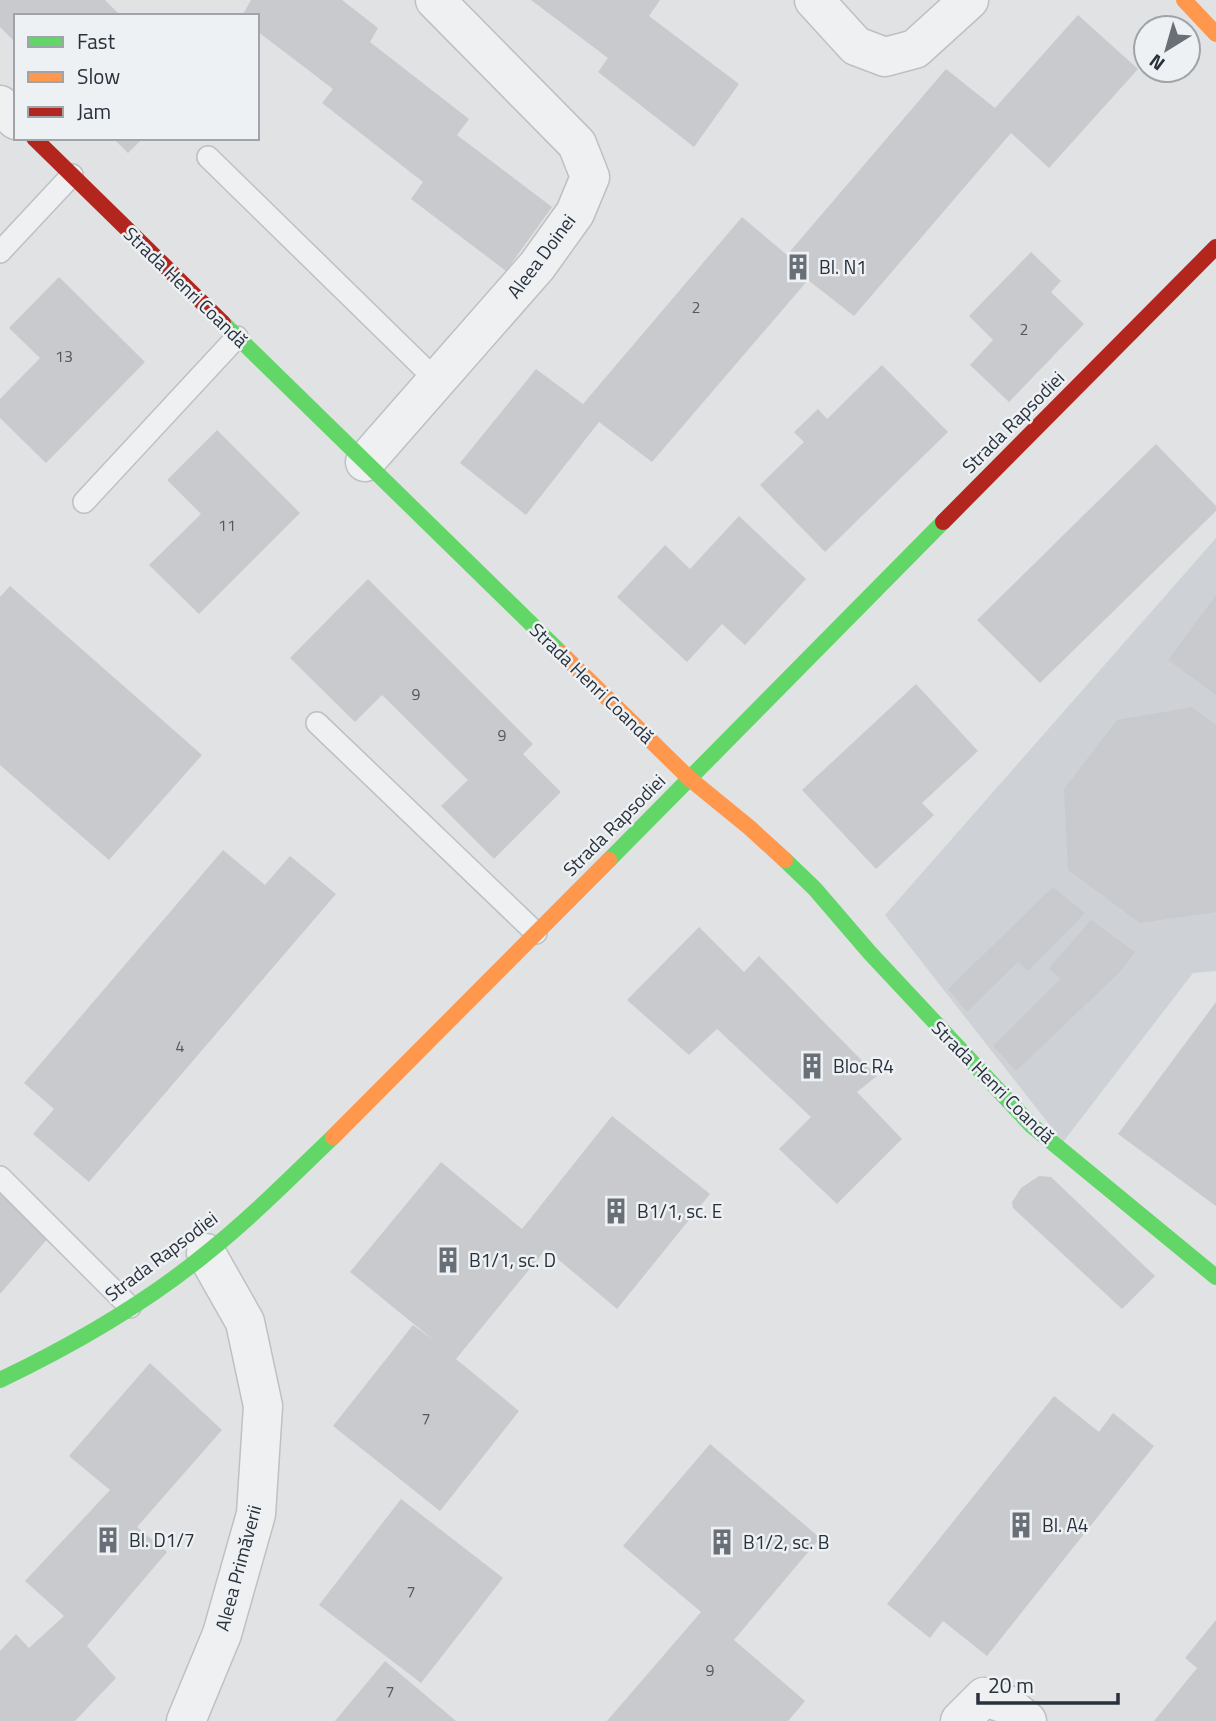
<svg xmlns="http://www.w3.org/2000/svg" width="1216" height="1721" font-family="'Titillium Web',sans-serif">
<style>
.built{fill:#ced2d7}
.building{fill:#c8cacd}
.lines{fill:none;stroke-linecap:round;stroke-linejoin:round}
.lane-casing{stroke:#bec0c2;stroke-width:24}
.street-casing{stroke:#bec0c2;stroke-width:41}
.lane{stroke:#eff0f1;stroke-width:21}
.street{stroke:#eff0f1;stroke-width:38}
.fast{stroke:#63d668;stroke-width:16}
.slow{stroke:#ff974d;stroke-width:16}
.jam{stroke:#b3261e;stroke-width:16}
.labels{text-anchor:middle;stroke-width:5;stroke-linejoin:round;paint-order:stroke}
.number-label{font-size:16px;fill:#525861}
.street-label{font-size:19px;fill:#29313c;stroke:#edf1f4}
.poi-label{font-size:19px;fill:#29313c;stroke:#edf1f4;text-anchor:start}
</style>
<rect width="100%" height="100%" fill="#e0e2e4"/>
<!-- built -->
<path class="built" d="M 1216,538 L 1216,971 L 1193,973 L 1063,1142 L 885,915 Z"/>
<!-- building -->
<path class="building" d="M 0,0 L 105,0 L 121,16 L 16,16 L 16,43 L 0,27 Z
M 251,0 L 342,0 L 378,28 L 370,42 L 469,119 L 457,135 L 552,207 L 506,271 L 411,199 L 423,182 L 322,103 L 333,89 L 257,31 L 257,16 L 242,16 Z
M 531,0 L 660,0 L 649,16 L 739,84 L 694,147 L 598,72 L 608,58 Z
M 1078,15 L 1138,69 L 1049,168 L 1011,133 L 854,316 L 808,280 L 652,462 L 599,422 L 526,515 L 460,463 L 536,369 L 583,404 L 742,217 L 787,255 L 946,69 L 995,108 Z
M 113,138 L 143,138 L 128,153 Z
M 1031,252 L 1061,281 L 1051,292 L 1084,324 L 1009,402 L 970,365 L 993,340 L 969,316 Z
M 59,277 L 145,362 L 46,463 L 0,418 L 0,399 L 40,358 L 9,328 Z
M 882,365 L 948,432 L 825,552 L 760,485 L 804,442 L 794,432 L 818,409 L 827,419 Z
M 217,430 L 300,513 L 199,614 L 149,565 L 201,514 L 167,480 Z
M 1156,444 L 1216,506 L 1216,511 L 1040,683 L 977,620 Z
M 739,516 L 806,579 L 745,645 L 722,624 L 687,662 L 617,597 L 665,545 L 690,569 Z
M 368,579 L 533,744 L 523,754 L 561,792 L 494,859 L 441,806 L 468,780 L 382,695 L 355,722 L 290,658 Z
M 10,586 L 202,755 L 109,860 L 0,765 L 0,597 Z
M 1216,595 L 1216,695 L 1168,660 Z
M 916,684 L 978,751 L 922,803 L 934,815 L 876,869 L 802,790 Z
M 1192,707 L 1216,725 L 1216,912 L 1140,923 L 1068,870 L 1064,789 L 1117,720 Z
M 223,850 L 265,885 L 290,856 L 336,894 L 89,1182 L 33,1134 L 54,1109 L 24,1083 Z
M 1053,887 L 1085,913 L 1028,971 L 1018,962 L 967,1012 L 948,989 Z
M 1091,920 L 1135,952 L 1120,972 L 1016,1071 L 993,1046 L 1060,979 L 1049,968 Z
M 699,927 L 744,972 L 759,956 L 877,1076 L 857,1092 L 902,1139 L 837,1204 L 779,1149 L 811,1117 L 717,1029 L 689,1055 L 627,1000 Z
M 1216,1002 L 1216,1206 L 1118,1134 Z
M 612,1116 L 710,1194 L 617,1309 L 546,1249 L 456,1359 L 519,1411 L 440,1511 L 333,1426 L 413,1325 L 436,1342 L 350,1272 L 441,1162 L 522,1229 Z
M 1039,1176 L 1051,1177 L 1155,1276 L 1122,1309 L 1013,1208 L 1012,1202 L 1021,1188 Z
M 0,1194 L 49,1237 L 0,1294 Z
M 150,1363 L 222,1430 L 137,1527 L 167,1552 L 87,1646 L 116,1678 L 75,1721 L 0,1721 L 0,1651 L 16,1634 L 29,1648 L 64,1616 L 25,1581 L 110,1490 L 69,1456 Z
M 1054,1396 L 1099,1432 L 1113,1413 L 1154,1446 L 987,1656 L 943,1621 L 930,1638 L 887,1604 Z
M 710,1444 L 820,1538 L 734,1640 L 805,1701 L 788,1721 L 607,1721 L 701,1612 L 623,1546 Z
M 401,1499 L 503,1578 L 421,1683 L 319,1605 Z
M 1216,1620 L 1216,1721 L 1154,1721 L 1197,1668 L 1185,1658 Z
M 385,1661 L 456,1721 L 335,1721 Z"/>
<g class="lines">
<!-- lane casing -->
<g class="lane-casing">
<path id="lane" d="M 208,157 L 437,381
M 0,252 L 72,175
M 84,502 L 237,337
M 317,723 L 536,933
M 0,1177 L 130,1307"/>
</g>
<!-- street casing -->
<g class="street-casing">
<path id="street" d="M 814,0 L 856,46 L 885,57 L 915,49 L 969,0
M 0,105 L 16,120
M 365,462 L 537,266 L 575,213 L 590,177 L 577,144 L 435,0
M 186,1721 L 222,1634 L 256,1514 L 263,1406 L 245,1322 L 206,1253
M 960,1721 L 984,1697 L 1006,1704 L 1027,1721"/>
</g>
<!-- lane -->
<use href="#lane" class="lane"/>
<!-- street -->
<use href="#street" class="street"/>
<!-- fast -->
<path class="fast" d="M 223,323 L 561,653
M 609,860 L 943,522
M 785,860 L 815,889 L 870,953 L 1031,1125 L 1216,1277
M 0,1380 C 73,1345 145,1304 208,1252 C 252,1217 292,1176 333,1137"/>
<!-- slow -->
<path class="slow" d="M 1184,0 L 1216,34
M 561,653 L 690,779 L 750,828 L 785,860
M 333,1137 L 609,860"/>
<!-- jam -->
<path class="jam" d="M 34,138 L 223,323
M 943,522 L 1216,247"/>
</g>
<!-- icons -->
<defs>
<g id="building-bare" transform="scale(2.1)"><path d="M-4-6H4V6H1V3H-1V6H-4ZM-2.5-4.3h1.7v1.8h-1.7ZM.8-4.3h1.7v1.8H.8ZM-2.5-1h1.7V.8h-1.7ZM.8-1h1.7V.8H.8Z" fill="#696f77" stroke="#edf1f4" stroke-width="2.5" paint-order="stroke"/></g>
</defs>
<g fill-rule="evenodd">
<use href="#building-bare" x="798" y="267"/>
<use href="#building-bare" x="812" y="1066"/>
<use href="#building-bare" x="616" y="1211"/>
<use href="#building-bare" x="448" y="1260"/>
<use href="#building-bare" x="1021" y="1525"/>
<use href="#building-bare" x="108" y="1540"/>
<use href="#building-bare" x="722" y="1542"/>
</g>
<g class="labels">
<!-- number labels -->
<g class="number-label">
<text x="696" y="313">2</text>
<text x="1024" y="335">2</text>
<text x="64" y="362">13</text>
<text x="227" y="531">11</text>
<text x="416" y="700">9</text>
<text x="502" y="741">9</text>
<text x="180" y="1052">4</text>
<text x="426" y="1424">7</text>
<text x="411" y="1597">7</text>
<text x="710" y="1676">9</text>
<text x="390" y="1697">7</text>
</g>
<!-- street labels -->
<g class="street-label">
<text transform="translate(541 256) rotate(-53)" y="7">Aleea Doinei</text>
<text transform="translate(186 287) rotate(44)" y="7">Strada Henri Coandă</text>
<text transform="translate(1013 422) rotate(-45)" y="7">Strada Rapsodiei</text>
<text transform="translate(592 683) rotate(44)" y="7">Strada Henri Coandă</text>
<text transform="translate(614 825) rotate(-45)" y="7">Strada Rapsodiei</text>
<text transform="translate(993 1082) rotate(45)" y="7">Strada Henri Coandă</text>
<text transform="translate(161 1256) rotate(-37)" y="7">Strada Rapsodiei</text>
<text transform="translate(238 1568) rotate(-75)" y="7">Aleea Primăverii</text>
</g>
<!-- poi labels -->
<g class="poi-label">
<text x="819" y="274">Bl. N1</text>
<text x="833" y="1073">Bloc R4</text>
<text x="637" y="1218">B1/1, sc. E</text>
<text x="469" y="1267">B1/1, sc. D</text>
<text x="1042" y="1532">Bl. A4</text>
<text x="129" y="1547">Bl. D1/7</text>
<text x="743" y="1549">B1/2, sc. B</text>
</g>
</g>
<!-- legend -->
<rect x="14" y="14" width="245" height="126" fill="#edf1f4" stroke="#9fa4aa" stroke-width="2"/>
<rect x="28" y="37" width="35" height="10" fill="#63d668" stroke="#9fa4aa" stroke-width="2"/>
<text x="77" y="49" font-size="21" fill="#29313c">Fast</text>
<rect x="28" y="72" width="35" height="10" fill="#ff974d" stroke="#9fa4aa" stroke-width="2"/>
<text x="77" y="84" font-size="21" fill="#29313c">Slow</text>
<rect x="28" y="107" width="35" height="10" fill="#b3261e" stroke="#9fa4aa" stroke-width="2"/>
<text x="77" y="119" font-size="21" fill="#29313c">Jam</text>
<!-- north arrow -->
<g transform="translate(1167 49) rotate(217)"><circle r="33" fill="#edf1f4" stroke="#9fa4aa" stroke-width="2"/>
<path d="M0-5L12 26L0 18L-12 26Z" fill="#696f77"/>
<text y="-10" font-size="19" font-weight="bold" text-anchor="middle" fill="#29313c">N</text>
</g>
<!-- scale -->
<path d="M978 1693v10h140v-10" fill="none" stroke="#29313c" stroke-width="3.5"/>
<text x="988" y="1693" font-size="21" fill="#29313c" stroke="#edf1f4" stroke-width="5" paint-order="stroke">20 m</text>
</svg>
